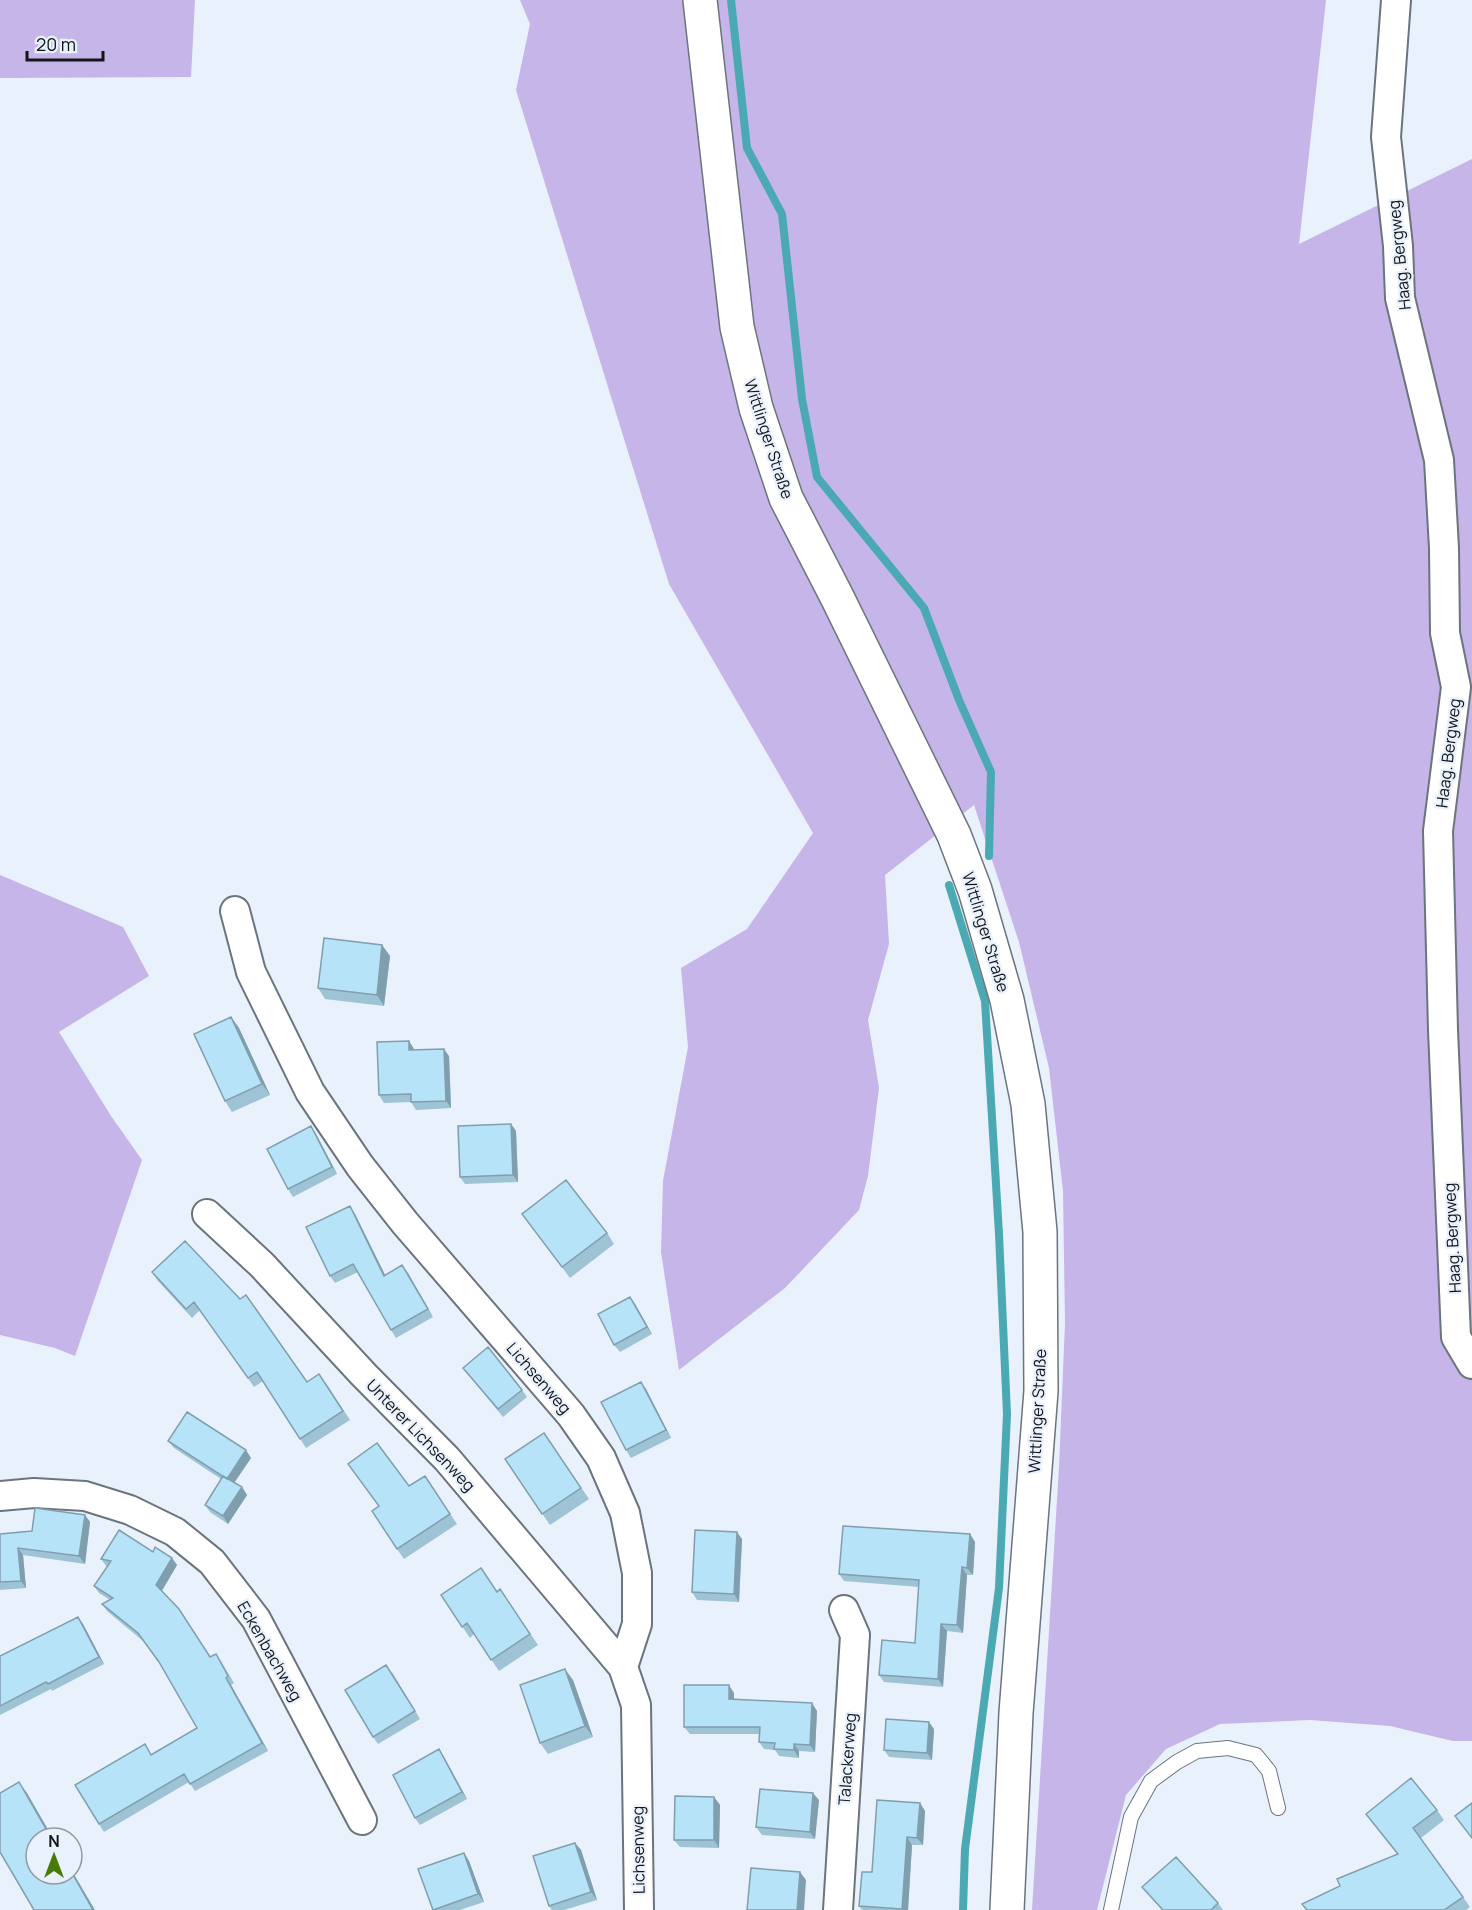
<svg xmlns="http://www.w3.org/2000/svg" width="1472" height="1910" font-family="Manrope,sans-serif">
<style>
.green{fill:#c6b5e8}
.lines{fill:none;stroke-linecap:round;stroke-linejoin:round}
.stream{stroke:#4aa9b3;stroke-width:8}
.lane-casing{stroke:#6c747d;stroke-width:16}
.street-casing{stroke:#6c747d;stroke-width:32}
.secondary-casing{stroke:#6c747d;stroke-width:36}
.lane{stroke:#fff;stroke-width:14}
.street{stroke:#fff;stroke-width:28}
.secondary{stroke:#fff;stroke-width:33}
.wall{fill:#9dc3d5}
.shaded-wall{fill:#809fae}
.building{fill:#b7e3f8;stroke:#809fae;stroke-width:1.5}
.labels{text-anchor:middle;stroke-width:4.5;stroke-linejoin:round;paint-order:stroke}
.street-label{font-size:16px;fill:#121519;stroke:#e9f1fc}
</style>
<rect width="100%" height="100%" fill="#e9f1fc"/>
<!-- green -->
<path class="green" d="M 0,0 L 195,0 L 191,77 L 0,78 Z
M 520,0 L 1326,0 L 1299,244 L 1472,159 L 1472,1741 L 1453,1741 L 1390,1726 L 1310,1720 L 1220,1724 L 1166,1749 L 1126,1795 L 1097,1910 L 1032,1910 L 1059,1467 L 1065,1323 L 1063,1191 L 1049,1068 L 1019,942 L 974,805 L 885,875 L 889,944 L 868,1020 L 879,1088 L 868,1176 L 859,1210 L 785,1288 L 679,1370 L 661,1252 L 663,1181 L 688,1047 L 681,968 L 747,929 L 813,833 L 669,584 L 516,90 L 530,24 Z
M 0,875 L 123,927 L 149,976 L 59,1032 L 111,1116 L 142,1160 L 75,1356 L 55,1348 L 0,1335 Z"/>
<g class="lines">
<!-- stream -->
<path class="stream" d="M 731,0 L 747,148 L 782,214 L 802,399 L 817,477 L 924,608 L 959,700 L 991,772 L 989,856
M 949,885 L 985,1001 L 999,1234 L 1007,1414 L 999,1588 L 965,1849 L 963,1910"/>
<!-- lane casing -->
<g class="lane-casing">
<path id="lane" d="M 1111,1910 L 1131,1817 L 1151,1781 L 1177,1762 L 1197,1751 L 1228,1748 L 1256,1755 L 1269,1771 L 1278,1808"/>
</g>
<!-- street casing -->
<g class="street-casing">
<path id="street" d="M 1396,0 L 1386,137 L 1398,246 L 1400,298 L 1439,460 L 1444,548 L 1445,633 L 1456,687 L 1438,831 L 1443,1030 L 1456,1337 L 1472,1364
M 235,911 L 251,972 L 310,1092 L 360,1166 L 405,1223 L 571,1415 L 601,1458 L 625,1513 L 637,1573 L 637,1624 L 623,1667 L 636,1705 L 639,1910
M 207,1214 L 262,1265 L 364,1375 L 447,1459 L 623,1667
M 0,1496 L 34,1493 L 85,1496 L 130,1510 L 175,1532 L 212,1562 L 256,1619 L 362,1820
M 838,1910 L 855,1635 L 844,1610"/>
</g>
<!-- secondary casing -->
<g class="secondary-casing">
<path id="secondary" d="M 700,0 L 737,327 L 756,408 L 786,498 L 837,597 L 954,835 L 975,890 L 1007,1000 L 1028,1104 L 1040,1232 L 1041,1391 L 1016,1713 L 1007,1910"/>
</g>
<!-- lane -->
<use href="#lane" class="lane"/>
<!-- street -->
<use href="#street" class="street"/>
<!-- secondary -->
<use href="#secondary" class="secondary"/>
</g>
<!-- wall -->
<path class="wall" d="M 382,945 L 390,956 L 384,1006 L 325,999 L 318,988 Z
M 231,1017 L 239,1028 L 270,1095 L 232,1112 L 225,1101 Z
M 409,1041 L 414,1050 L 449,1056 L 451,1108 L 416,1110 L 411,1102 L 384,1103 L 379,1095 Z
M 511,1124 L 516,1131 L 518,1182 L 465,1184 L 460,1177 Z
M 316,1134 L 337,1174 L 293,1197 L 288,1189 Z
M 350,1206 L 355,1214 L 385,1275 L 408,1273 L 433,1317 L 396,1338 L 391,1330 L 358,1272 L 335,1283 L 330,1276 Z
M 522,1214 L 607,1233 L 614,1244 L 570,1278 Z
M 152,1272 L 307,1382 L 326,1383 L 350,1420 L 306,1448 L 263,1381 L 254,1387 L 200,1310 L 192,1318 L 158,1281 Z
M 630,1297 L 635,1304 L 652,1334 L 620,1352 L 614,1345 Z
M 463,1368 L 522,1390 L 527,1397 L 503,1417 Z
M 641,1382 L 646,1389 L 671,1438 L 631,1458 L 626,1450 Z
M 544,1433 L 589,1499 L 550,1525 L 505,1459 Z
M 168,1441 L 251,1458 L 234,1483 L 242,1487 L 247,1495 L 228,1524 L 210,1512 L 205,1505 L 221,1479 L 174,1448 Z
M 425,1476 L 457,1524 L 404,1559 L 397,1549 L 409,1486 Z
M 85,1515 L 90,1522 L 85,1564 L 23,1555 L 26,1588 L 0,1590 L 0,1534 L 32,1531 Z
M 970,1534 L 975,1542 L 973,1575 L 967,1575 L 963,1633 L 947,1631 L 943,1687 L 884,1682 L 879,1675 L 915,1643 L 919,1587 L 844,1581 L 839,1574 Z
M 742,1539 L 739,1602 L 697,1600 L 692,1592 Z
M 153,1552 L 172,1558 L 177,1565 L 162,1591 L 211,1657 L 216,1654 L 221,1661 L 234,1683 L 231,1685 L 268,1751 L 195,1791 L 189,1782 L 104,1832 L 99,1824 L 151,1754 L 197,1728 L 160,1664 L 143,1641 L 107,1611 L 102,1604 L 110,1600 L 99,1593 L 94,1586 L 107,1567 L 101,1559 Z
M 500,1589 L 538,1645 L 499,1671 L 474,1634 L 470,1638 L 441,1595 L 497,1591 Z
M 83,1624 L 104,1664 L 52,1691 L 51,1689 L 0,1715 L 0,1656 Z
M 392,1672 L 420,1719 L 378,1744 L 373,1737 Z
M 573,1680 L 593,1737 L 548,1754 L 540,1743 Z
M 734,1693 L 734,1700 L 817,1711 L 815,1752 L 799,1751 L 799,1758 L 779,1756 L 775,1750 L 764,1749 L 759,1742 L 759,1734 L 690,1734 L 684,1727 Z
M 934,1729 L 932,1760 L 889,1757 L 884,1750 Z
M 439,1749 L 444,1757 L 467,1799 L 420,1825 L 415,1818 Z
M 714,1797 L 720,1805 L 719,1848 L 680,1847 L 674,1840 Z
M 819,1800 L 815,1839 L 762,1835 L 756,1827 Z
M 920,1803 L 925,1811 L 923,1845 L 912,1845 L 908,1910 L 862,1910 L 859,1906 Z
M 1437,1810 L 1444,1820 L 1421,1838 L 1470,1907 L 1466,1910 L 1306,1910 L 1302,1904 L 1340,1886 L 1397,1854 L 1366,1814 Z
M 575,1843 L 581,1850 L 597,1900 L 564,1910 L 552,1910 L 549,1906 Z
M 464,1853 L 469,1861 L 484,1902 L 460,1910 L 433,1910 Z
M 1142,1887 L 1218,1903 L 1223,1910 L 1162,1910 L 1148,1894 Z"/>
<!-- shaded-wall -->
<path class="shaded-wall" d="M 382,945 L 390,956 L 384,1006 L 377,995 Z
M 231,1017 L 239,1028 L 270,1095 L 262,1084 Z
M 409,1041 L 414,1049 L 414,1057 L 409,1050 Z
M 444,1049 L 449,1056 L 451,1108 L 446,1101 Z
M 511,1124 L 516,1131 L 518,1182 L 513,1175 Z
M 311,1126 L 316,1134 L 337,1174 L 332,1167 Z
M 350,1206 L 355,1214 L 389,1283 L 384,1276 Z
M 402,1265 L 408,1273 L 433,1317 L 428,1309 Z
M 630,1297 L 635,1304 L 652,1334 L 647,1327 Z
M 641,1382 L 646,1389 L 671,1438 L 666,1430 Z
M 246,1450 L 251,1458 L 232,1486 L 227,1479 Z
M 242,1487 L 247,1495 L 228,1524 L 223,1516 Z
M 85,1515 L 90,1522 L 85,1564 L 79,1556 Z
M 737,1532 L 742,1539 L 739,1602 L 734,1594 Z
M 970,1534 L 975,1542 L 973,1575 L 967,1568 Z
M 18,1548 L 23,1555 L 26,1588 L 21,1581 Z
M 172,1558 L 177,1565 L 161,1592 L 156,1585 Z
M 962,1567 L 967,1575 L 963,1633 L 957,1625 Z
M 78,1617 L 83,1624 L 104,1664 L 99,1657 Z
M 941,1624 L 947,1631 L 943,1687 L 938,1679 Z
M 565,1669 L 573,1680 L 593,1737 L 585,1726 Z
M 226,1678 L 231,1685 L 268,1751 L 262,1743 Z
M 729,1685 L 734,1693 L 734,1707 L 729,1699 Z
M 812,1703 L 817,1711 L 815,1752 L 810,1745 Z
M 929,1722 L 934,1729 L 932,1760 L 927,1753 Z
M 794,1744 L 799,1751 L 799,1758 L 794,1750 Z
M 439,1749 L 444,1757 L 467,1799 L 462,1792 Z
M 19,1782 L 27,1793 L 53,1838 L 51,1838 Z
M 813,1793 L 819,1800 L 815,1839 L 810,1832 Z
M 714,1797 L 720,1805 L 719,1848 L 714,1840 Z
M 920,1803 L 925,1811 L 923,1845 L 917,1838 Z
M 907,1837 L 912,1845 L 908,1910 L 903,1910 L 902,1909 Z
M 575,1843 L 581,1850 L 597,1900 L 591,1892 Z
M 464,1853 L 469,1861 L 484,1902 L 478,1894 Z
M 72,1871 L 95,1910 L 93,1910 L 72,1873 Z
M 800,1872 L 806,1880 L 804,1910 L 797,1910 Z"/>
<!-- building -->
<path class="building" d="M 324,938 L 382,945 L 377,995 L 318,988 Z
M 231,1017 L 262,1084 L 225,1101 L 194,1034 Z
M 409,1041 L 409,1050 L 444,1049 L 446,1101 L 411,1102 L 411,1094 L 379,1095 L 377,1042 Z
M 511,1124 L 513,1175 L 460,1177 L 458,1126 Z
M 311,1126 L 332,1167 L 288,1189 L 267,1149 Z
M 566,1180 L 607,1233 L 562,1267 L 522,1214 Z
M 350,1206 L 384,1276 L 402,1265 L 428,1309 L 391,1330 L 353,1264 L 330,1276 L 306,1227 Z
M 185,1241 L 240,1299 L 246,1295 L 307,1382 L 319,1374 L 343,1411 L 300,1439 L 257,1372 L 248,1378 L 194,1302 L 186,1309 L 152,1272 Z
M 630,1297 L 647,1327 L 614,1345 L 598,1314 Z
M 488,1347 L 522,1390 L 498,1409 L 463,1368 Z
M 641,1382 L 666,1430 L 626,1450 L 601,1402 Z
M 187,1412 L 246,1450 L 227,1479 L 168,1441 Z
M 544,1433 L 581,1488 L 542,1514 L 505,1459 Z
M 377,1443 L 409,1486 L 425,1476 L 450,1514 L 397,1549 L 372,1511 L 379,1506 L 348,1464 Z
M 223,1476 L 242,1487 L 223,1516 L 205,1505 Z
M 35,1508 L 85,1515 L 79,1556 L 18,1548 L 21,1581 L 0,1582 L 0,1534 L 32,1531 Z
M 843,1526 L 970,1534 L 967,1568 L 962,1567 L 957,1625 L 941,1624 L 938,1679 L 879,1675 L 882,1640 L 915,1643 L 919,1580 L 839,1574 Z
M 119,1530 L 153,1552 L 155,1547 L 172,1558 L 156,1585 L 179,1609 L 210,1657 L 216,1654 L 228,1676 L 226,1678 L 262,1743 L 190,1784 L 184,1774 L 99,1824 L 75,1785 L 145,1744 L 151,1755 L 197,1728 L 159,1662 L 138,1633 L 102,1604 L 113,1598 L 94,1586 L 111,1561 L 101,1559 Z
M 695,1530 L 737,1532 L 734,1594 L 692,1592 Z
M 481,1568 L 497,1592 L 500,1589 L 530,1634 L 491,1660 L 467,1623 L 462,1627 L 441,1595 Z
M 78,1617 L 99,1657 L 48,1684 L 46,1682 L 0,1706 L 0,1656 Z
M 386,1665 L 415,1711 L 373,1737 L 345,1690 Z
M 565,1669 L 585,1726 L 540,1743 L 520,1685 Z
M 684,1685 L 729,1685 L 729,1699 L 812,1703 L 810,1745 L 794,1744 L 794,1750 L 774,1749 L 775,1743 L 759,1742 L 760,1727 L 684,1727 Z
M 886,1719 L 929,1722 L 927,1753 L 884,1750 Z
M 439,1749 L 462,1792 L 415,1818 L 393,1775 Z
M 1411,1778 L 1437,1810 L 1413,1828 L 1463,1897 L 1444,1910 L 1307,1910 L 1302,1904 L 1340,1886 L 1337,1879 L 1398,1854 L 1366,1814 Z
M 19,1782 L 51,1838 L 36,1838 L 36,1874 L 72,1873 L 93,1910 L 34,1910 L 0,1852 L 0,1793 Z
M 760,1789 L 813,1793 L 810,1832 L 756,1827 Z
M 675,1796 L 714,1797 L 714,1840 L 674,1840 Z
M 877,1800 L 920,1803 L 917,1838 L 907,1837 L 902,1909 L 859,1906 L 862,1872 L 872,1872 Z
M 1472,1803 L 1472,1838 L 1455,1816 Z
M 575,1843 L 591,1892 L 549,1906 L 533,1856 Z
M 464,1853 L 478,1894 L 433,1910 L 418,1869 Z
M 1176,1857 L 1218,1903 L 1211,1910 L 1163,1910 L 1142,1887 Z
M 751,1868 L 800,1872 L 797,1910 L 747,1910 Z"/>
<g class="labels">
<!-- street labels -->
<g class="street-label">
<text transform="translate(1399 255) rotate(-96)" y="6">Haag. Bergweg</text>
<text transform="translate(769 439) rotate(72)" y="6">Wittlinger Straße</text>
<text transform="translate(1448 753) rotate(-83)" y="6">Haag. Bergweg</text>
<text transform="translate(986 932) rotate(73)" y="6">Wittlinger Straße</text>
<text transform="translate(1452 1238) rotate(-93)" y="6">Haag. Bergweg</text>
<text transform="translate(539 1378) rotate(49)" y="6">Lichsenweg</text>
<text transform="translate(1037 1411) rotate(-87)" y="6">Wittlinger Straße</text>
<text transform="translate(421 1435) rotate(46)" y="6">Unterer Lichsenweg</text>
<text transform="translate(270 1651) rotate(60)" y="6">Eckenbachweg</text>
<text transform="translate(847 1759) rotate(-86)" y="6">Talackerweg</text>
<text transform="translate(638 1850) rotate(-91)" y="6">Lichsenweg</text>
</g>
</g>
<!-- north arrow -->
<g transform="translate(54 1856)"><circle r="28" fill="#e9f1fc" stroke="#9399a1" stroke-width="1.5"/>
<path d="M0-4.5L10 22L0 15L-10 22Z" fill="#487a08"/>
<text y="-9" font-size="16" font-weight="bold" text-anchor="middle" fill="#121519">N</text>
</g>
<!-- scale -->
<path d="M27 51v9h76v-9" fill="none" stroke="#121519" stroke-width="3"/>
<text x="36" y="51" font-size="18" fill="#121519" stroke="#e9f1fc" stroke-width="4.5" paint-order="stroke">20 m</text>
</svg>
